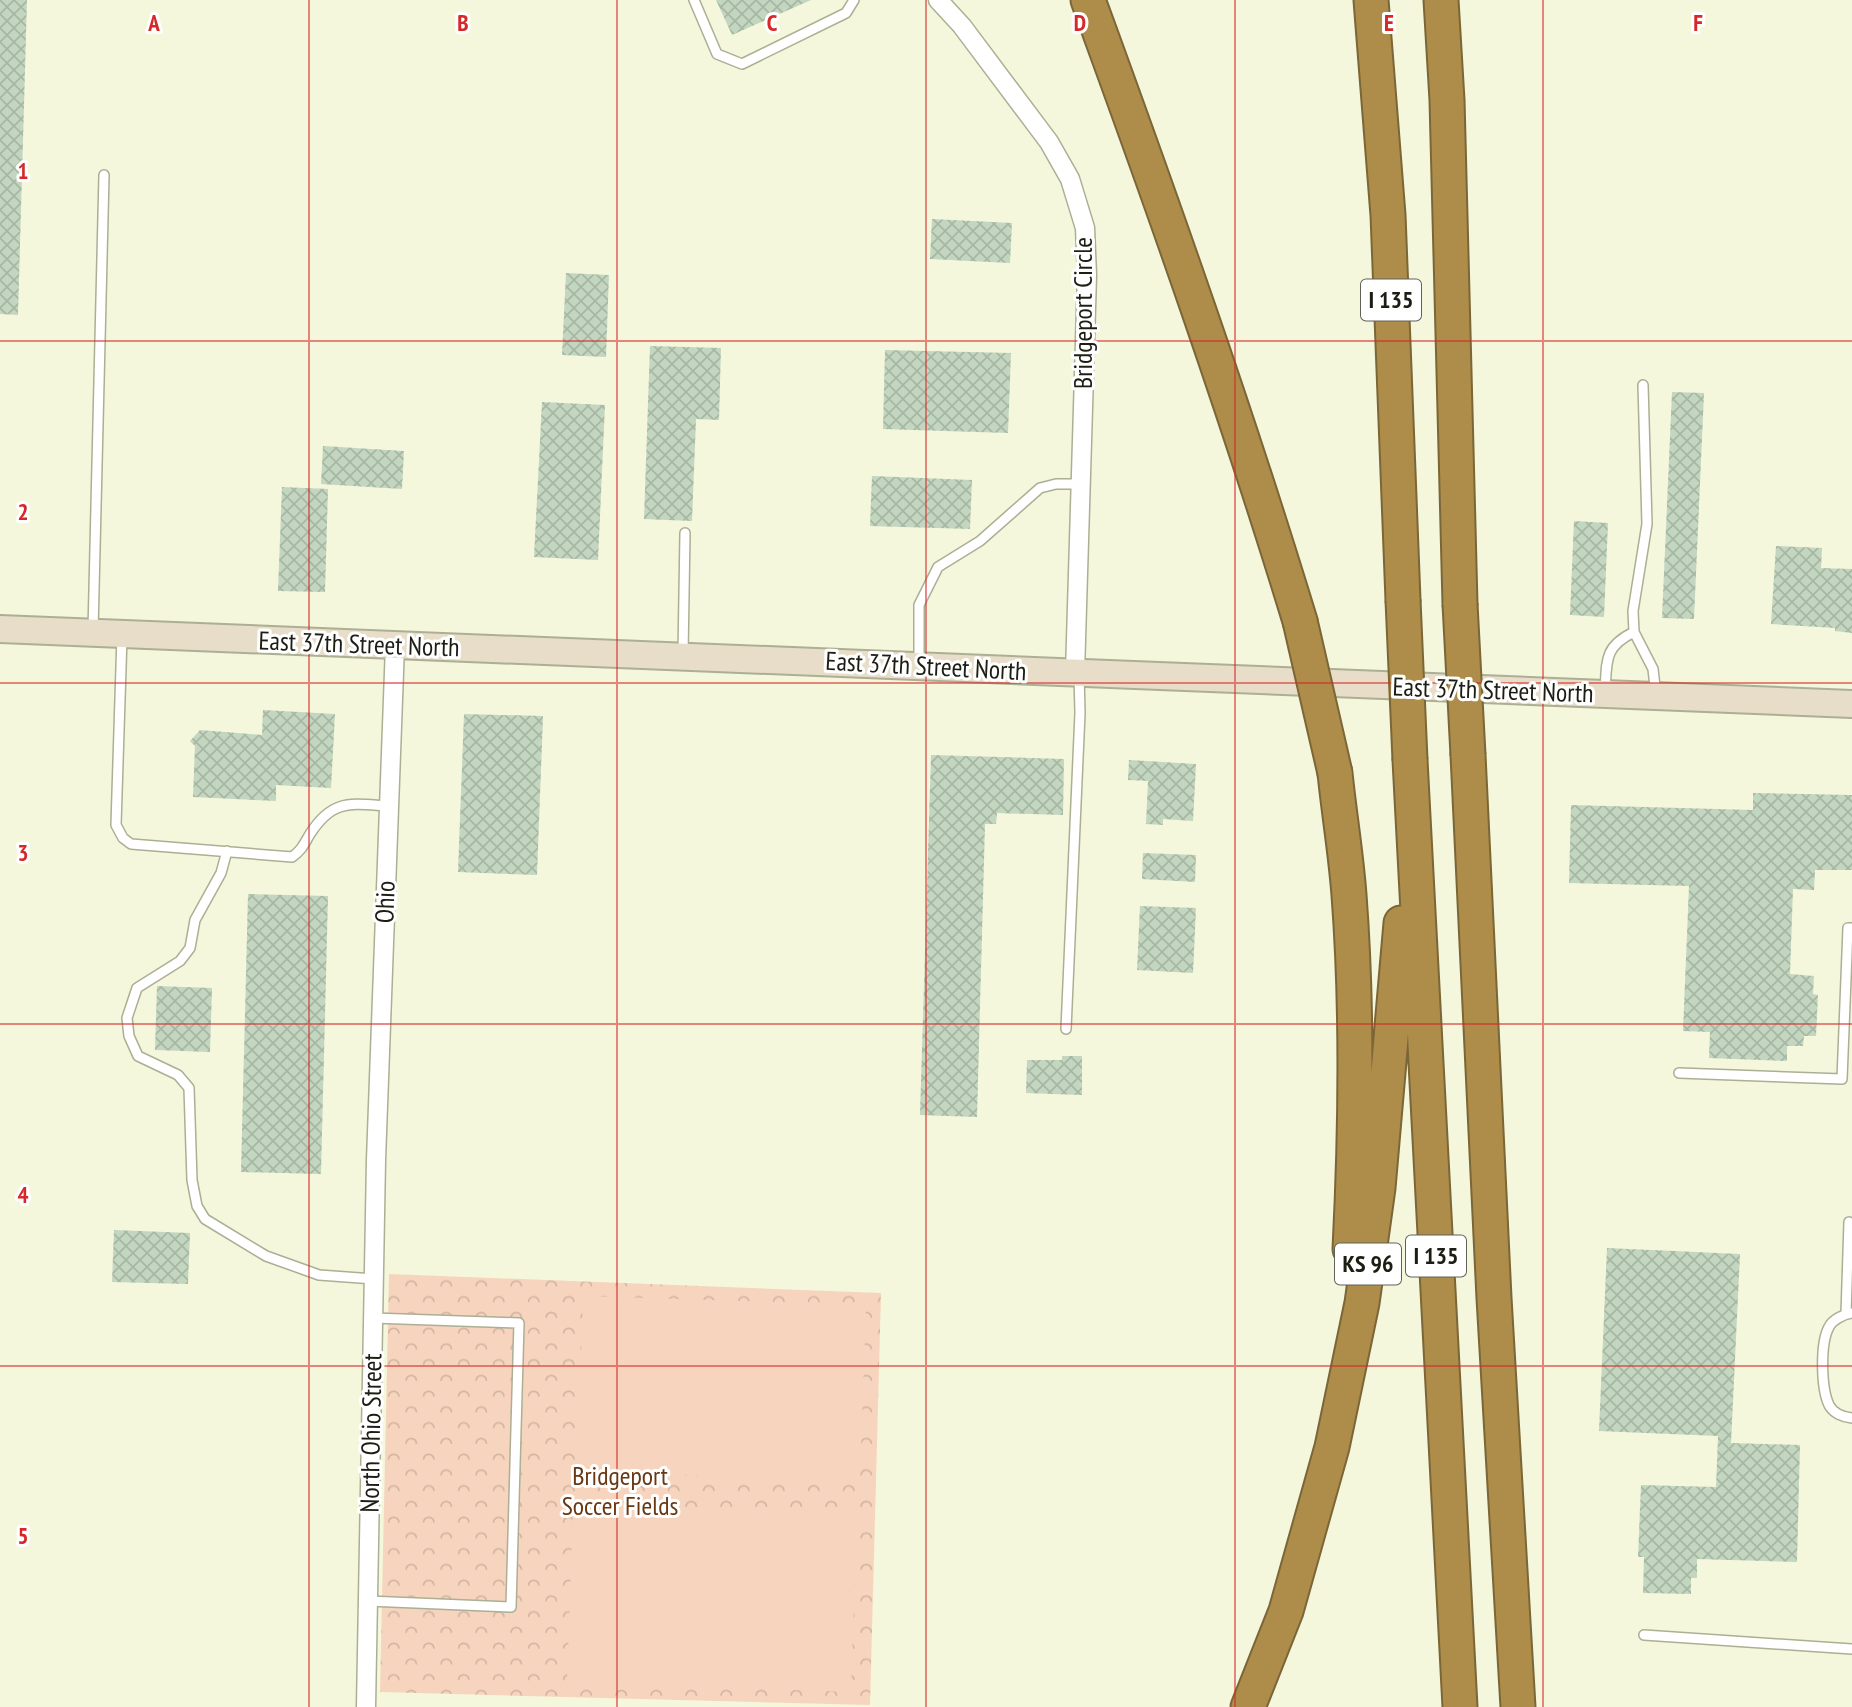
<svg xmlns="http://www.w3.org/2000/svg" width="1852" height="1707" font-family="'PT Sans Narrow',sans-serif">
<style>
.park{fill:url(#park-crowns)}
.garden{fill:#f7d4be}
.building{fill:url(#building-cross-hatch)}
.lines{fill:none;stroke-linecap:round;stroke-linejoin:round}
.service-casing{stroke:#acaf94;stroke-width:12}
.minor-casing{stroke:#acaf94;stroke-width:21}
.secondary-casing{stroke:#acaf94;stroke-width:30}
.motorway-casing{stroke:#7b6637;stroke-width:37}
.service{stroke:#fff;stroke-width:9}
.minor{stroke:#fff;stroke-width:18}
.secondary{stroke:#e7ddc9;stroke-width:26}
.motorway{stroke:#ae8d4a;stroke-width:33}
.motorway-bridge-casing{stroke:#7b6637;stroke-width:37;stroke-linecap:butt}
.motorway-bridge{stroke:#ae8d4a;stroke-width:33}
.grid{fill:none;stroke:#d62828;stroke-width:2;stroke-opacity:0.55}
.labels{text-anchor:middle;stroke-width:6;stroke-linejoin:round;paint-order:stroke}
.shield{fill:#fff;stroke:#60615a;stroke-width:2}
.shield-label{font-size:24px;font-weight:bold;fill:#1c1d13}
.street-label{font-size:26px;fill:#1c1d13;stroke:#fff}
.park-label{font-size:26px;fill:#693711;stroke:#fff}
.grid-label{font-size:23px;text-anchor:middle;font-weight:bold;fill:#d62828;stroke:#fff;stroke-width:6;stroke-linejoin:round;paint-order:stroke}
</style>
<defs>
<pattern id="park-crowns" width="20" height="18" patternUnits="userSpaceOnUse" patternTransform="scale(1.75)"><rect width="20" height="18" fill="#f7d4be"/><path d="M2 6a3 3 0 1 1 6 0M12 15a3 3 0 1 1 6 0" fill="none" stroke="#d3b6a2"/></pattern>
<pattern id="building-cross-hatch" width="8" height="8" patternUnits="userSpaceOnUse" patternTransform="scale(1.75)"><rect width="8" height="8" fill="#c3d6c0"/><path d="M0 0l8 8M0 8l8-8" fill="none" stroke="#a7b7a4"/></pattern>
</defs>
<rect width="100%" height="100%" fill="#f4f7db"/>
<!-- park -->
<path class="park" d="M 389,1274 L 881,1293 L 870,1705 L 380,1692 Z"/>
<!-- garden -->
<path class="garden" d="M 583,1296 L 866,1305 L 860,1481 L 577,1471 Z
M 573,1506 L 857,1516 L 851,1692 L 567,1682 Z"/>
<!-- building -->
<path class="building" d="M 0,0 L 27,0 L 18,315 L 0,314 Z
M 716,0 L 811,0 L 732,35 Z
M 932,219 L 1012,223 L 1010,263 L 930,259 Z
M 566,273 L 609,275 L 606,357 L 562,355 Z
M 650,346 L 721,348 L 719,420 L 696,419 L 692,521 L 644,519 Z
M 885,350 L 1011,353 L 1008,433 L 883,429 Z
M 1672,392 L 1704,393 L 1694,619 L 1662,618 Z
M 542,402 L 605,405 L 598,560 L 534,557 Z
M 323,446 L 404,451 L 402,489 L 321,484 Z
M 872,476 L 972,480 L 970,529 L 870,526 Z
M 282,487 L 328,489 L 325,592 L 278,591 Z
M 1574,521 L 1608,523 L 1604,617 L 1570,615 Z
M 1776,546 L 1822,548 L 1821,568 L 1852,569 L 1852,633 L 1835,631 L 1835,628 L 1771,624 Z
M 263,710 L 335,714 L 331,788 L 276,785 L 276,801 L 193,797 L 195,746 L 190,741 L 200,730 L 262,735 Z
M 464,714 L 543,716 L 537,875 L 458,872 Z
M 931,755 L 1064,759 L 1063,815 L 997,813 L 996,824 L 985,824 L 977,1117 L 920,1115 Z
M 1129,760 L 1196,764 L 1193,821 L 1163,819 L 1163,825 L 1146,824 L 1148,781 L 1128,780 Z
M 1753,793 L 1852,795 L 1852,870 L 1815,870 L 1814,890 L 1793,889 L 1790,974 L 1814,976 L 1813,994 L 1818,995 L 1816,1036 L 1804,1036 L 1803,1046 L 1787,1046 L 1787,1061 L 1709,1058 L 1710,1032 L 1683,1031 L 1689,886 L 1569,883 L 1571,805 L 1753,810 Z
M 1143,853 L 1196,855 L 1195,882 L 1142,879 Z
M 248,894 L 328,896 L 321,1174 L 241,1172 Z
M 1140,906 L 1196,908 L 1193,973 L 1137,970 Z
M 157,986 L 212,988 L 210,1052 L 155,1050 Z
M 1062,1056 L 1082,1056 L 1082,1095 L 1026,1093 L 1027,1060 L 1062,1060 Z
M 114,1230 L 190,1233 L 188,1284 L 112,1282 Z
M 1607,1248 L 1740,1254 L 1731,1443 L 1800,1445 L 1797,1562 L 1697,1559 L 1697,1578 L 1691,1578 L 1691,1594 L 1643,1593 L 1644,1557 L 1638,1557 L 1641,1485 L 1716,1487 L 1718,1436 L 1599,1431 Z"/>
<g class="lines">
<!-- service casing -->
<g class="service-casing">
<path id="service" d="M 694,0 L 717,54 L 742,64 L 846,13 L 854,0
M 1643,385 L 1647,524 L 1633,611 L 1634,632 L 1653,669 L 1656,695
M 93,631 L 104,175
M 122,636 L 116,825 L 123,838 L 131,844 L 292,857 C 302,850 304,844 310,834 C 333,798 351,804 389,806
M 683,654 L 685,533
M 919,664 L 919,605 L 938,567 L 980,541 L 1040,488 L 1056,484 L 1079,484
M 1605,693 C 1607,662 1603,647 1634,632
M 227,851 L 221,873 L 195,920 L 190,948 L 180,961 L 137,988 L 127,1018 L 129,1036 L 138,1056 L 178,1075 L 189,1088 L 192,1180 L 197,1206 L 205,1219 L 266,1256 L 319,1275 L 374,1279
M 1066,1029 L 1080,713 L 1079,674
M 1679,1073 L 1842,1079 L 1848,928 L 1852,928
M 1852,1313 C 1844,1314 1832,1320 1829,1327 C 1820,1343 1821,1388 1829,1405 C 1833,1413 1843,1417 1852,1418
M 1846,1314 L 1849,1222
M 368,1601 L 511,1607 L 519,1323 L 373,1318
M 1644,1635 L 1852,1649"/>
</g>
<!-- minor casing -->
<g class="minor-casing">
<path id="minor" d="M 938,0 L 962,26 L 1049,142 L 1070,179 L 1085,228 L 1087,275 L 1075,673
M 366,1707 L 376,1160 L 395,645"/>
</g>
<!-- secondary casing -->
<g class="secondary-casing">
<path id="secondary" d="M 0,629 L 1852,704"/>
</g>
<!-- motorway casing -->
<g class="motorway-casing">
<path id="motorway" d="M 1088,0 C 1163,205 1236,411 1300,621
M 1371,0 L 1388,215 L 1403,600
M 1441,0 L 1447,100 L 1460,604
M 1468,755 L 1494,1298 L 1518,1707
M 1410,760 L 1460,1707
M 1335,773 C 1339,813 1346,854 1349,895 C 1358,1013 1356,1131 1350,1249
M 1248,1707 L 1286,1611 L 1332,1447 L 1362,1303 L 1378,1188 L 1401,923"/>
</g>
<!-- service -->
<use href="#service" class="service"/>
<!-- minor -->
<use href="#minor" class="minor"/>
<!-- secondary -->
<use href="#secondary" class="secondary"/>
<!-- motorway -->
<use href="#motorway" class="motorway"/>
<!-- motorway-bridge casing -->
<g class="motorway-bridge-casing">
<path id="motorway-bridge" d="M 1403,600 L 1410,760
M 1460,604 L 1468,755
M 1300,621 L 1335,773"/>
</g>
<!-- motorway-bridge -->
<use href="#motorway-bridge" class="motorway-bridge"/>
</g>
<!-- grid -->
<path class="grid" d="M 309,0 L 309,1707M 617,0 L 617,1707M 926,0 L 926,1707M 1235,0 L 1235,1707M 1543,0 L 1543,1707M 0,341 L 1852,341M 0,683 L 1852,683M 0,1024 L 1852,1024M 0,1366 L 1852,1366"/>
<g class="labels">
<!-- shield labels -->
<g class="shield">
<rect x="1361" y="279.5" width="60" height="41" rx="5"/>
<rect x="1406" y="1235.5" width="60" height="41" rx="5"/>
<rect x="1335" y="1243.5" width="66" height="41" rx="5"/>
</g>
<g class="shield-label">
<text x="1391" y="308">I 135</text>
<text x="1436" y="1264">I 135</text>
<text x="1368" y="1272">KS 96</text>
</g>
<!-- street labels -->
<g class="street-label">
<text transform="translate(1083 313) rotate(-90)" y="9">Bridgeport Circle</text>
<text transform="translate(359 644) rotate(2)" y="9">East 37th Street North</text>
<text transform="translate(926 666) rotate(3)" y="9">East 37th Street North</text>
<text transform="translate(1493 690) rotate(2)" y="9">East 37th Street North</text>
<text transform="translate(385 902) rotate(-88)" y="9">Ohio</text>
<text transform="translate(371 1433) rotate(-89)" y="9">North Ohio Street</text>
</g>
<!-- park labels -->
<g class="park-label">
<text x="620" y="1485">Bridgeport<tspan x="620" dy="30">Soccer Fields</tspan></text>
</g>
</g>
<g class="grid-label">
<text x="154" y="31">A</text>
<text x="463" y="31">B</text>
<text x="772" y="31">C</text>
<text x="1080" y="31">D</text>
<text x="1389" y="31">E</text>
<text x="1698" y="31">F</text>
<text x="23" y="179">1</text>
<text x="23" y="520">2</text>
<text x="23" y="861">3</text>
<text x="23" y="1203">4</text>
<text x="23" y="1544">5</text>
</g>
</svg>
